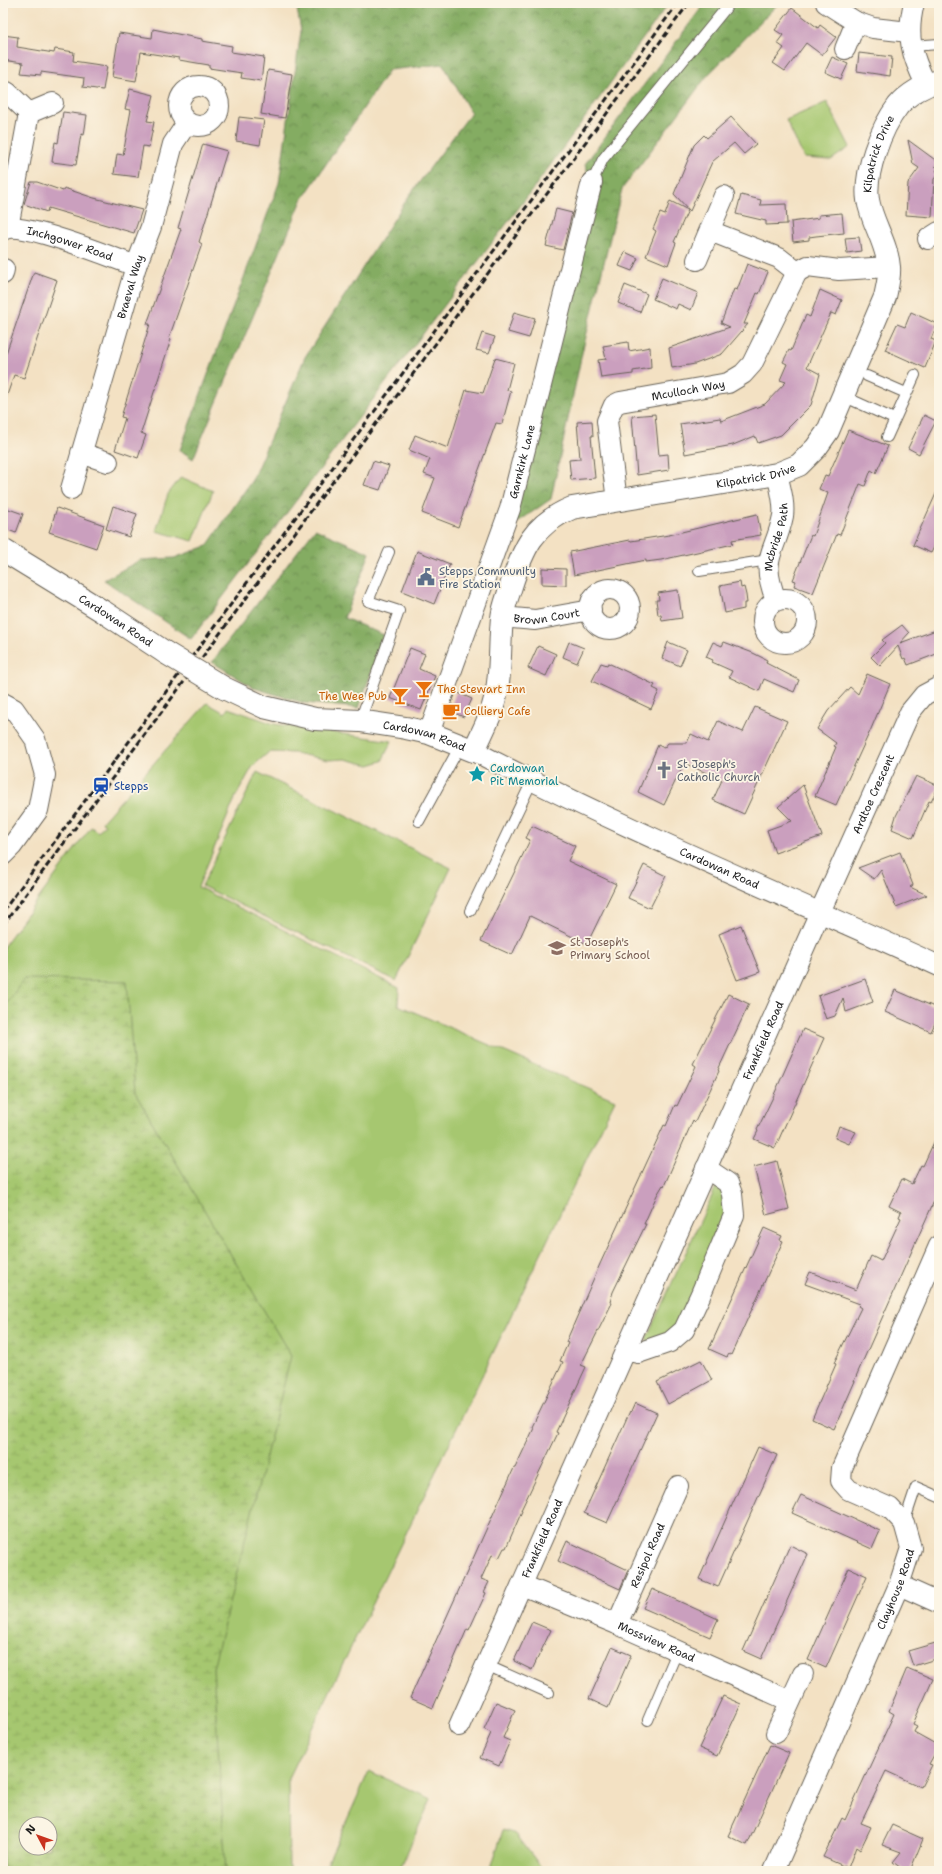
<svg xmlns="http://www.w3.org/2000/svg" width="942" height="1874" font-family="'Shantell Sans',sans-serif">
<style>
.green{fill:#a6c76f;stroke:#617246;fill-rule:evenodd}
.forest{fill:url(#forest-crowns);stroke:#50643f}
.wetland{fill:url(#wetland-marsh);stroke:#617246;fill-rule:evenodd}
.building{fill:#ca9fbe}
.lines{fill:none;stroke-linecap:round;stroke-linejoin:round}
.lane-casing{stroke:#676156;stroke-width:12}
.street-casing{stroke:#676156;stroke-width:22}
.secondary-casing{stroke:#676156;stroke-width:24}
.lane{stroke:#fff;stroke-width:10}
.street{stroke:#fff;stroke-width:20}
.secondary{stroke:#fff;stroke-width:22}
.rail{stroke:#1c1c1c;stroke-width:3;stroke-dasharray:6 3;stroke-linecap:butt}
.secondary-bridge-casing{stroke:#676156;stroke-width:24;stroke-linecap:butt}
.secondary-bridge{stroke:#fff;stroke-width:22}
.labels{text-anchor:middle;stroke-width:3.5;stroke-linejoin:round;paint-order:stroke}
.street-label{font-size:11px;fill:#1c1c1c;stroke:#fcf5e5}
.service-label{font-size:11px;fill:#4e5e75;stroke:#fcf5e5;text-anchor:start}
.food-label{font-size:11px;fill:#c56008;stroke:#fcf5e5;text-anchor:start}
.worship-label{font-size:11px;fill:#5b616d;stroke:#fcf5e5;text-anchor:start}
.culture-label{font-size:11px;fill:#0d838f;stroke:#fcf5e5;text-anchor:start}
.transit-label{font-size:11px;fill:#164399;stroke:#fcf5e5;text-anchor:start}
.education-label{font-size:11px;fill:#785e54;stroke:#fcf5e5;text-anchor:start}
</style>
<defs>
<pattern id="forest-crowns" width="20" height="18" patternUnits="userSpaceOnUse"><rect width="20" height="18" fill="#84ac62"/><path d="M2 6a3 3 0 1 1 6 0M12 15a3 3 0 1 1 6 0" fill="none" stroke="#6b8b50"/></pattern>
<pattern id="wetland-marsh" width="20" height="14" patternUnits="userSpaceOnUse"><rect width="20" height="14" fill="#a6c76f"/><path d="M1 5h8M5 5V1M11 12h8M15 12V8" fill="none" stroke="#8eaa60"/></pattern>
</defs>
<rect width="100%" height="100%" fill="#fcf5e5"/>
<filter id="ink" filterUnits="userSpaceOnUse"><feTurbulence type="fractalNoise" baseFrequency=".025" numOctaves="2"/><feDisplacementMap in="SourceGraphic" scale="8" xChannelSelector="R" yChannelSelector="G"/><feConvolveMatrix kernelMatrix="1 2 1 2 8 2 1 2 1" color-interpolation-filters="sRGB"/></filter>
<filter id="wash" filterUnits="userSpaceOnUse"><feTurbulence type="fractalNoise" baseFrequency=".012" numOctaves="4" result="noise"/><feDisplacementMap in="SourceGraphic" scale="16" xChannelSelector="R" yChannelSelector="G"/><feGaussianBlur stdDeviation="0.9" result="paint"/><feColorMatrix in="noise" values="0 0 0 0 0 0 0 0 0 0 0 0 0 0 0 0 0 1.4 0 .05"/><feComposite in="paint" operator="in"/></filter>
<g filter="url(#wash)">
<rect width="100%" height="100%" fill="#f3e1c3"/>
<!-- green -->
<path class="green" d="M 827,102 L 850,147 L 831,160 L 804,158 L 786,120 Z
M 181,477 L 213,491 L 193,541 L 156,531 L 168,494 Z
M 207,703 L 225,713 L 228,708 L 274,724 L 392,741 L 382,761 L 369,765 L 345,759 L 328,760 L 294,753 L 269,752 L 253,766 L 236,796 L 198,887 L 399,988 L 398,1005 L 615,1100 L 288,1778 L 289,1871 L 3,1871 L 3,947 L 91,827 L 98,832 L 105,824 L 102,822 ZM 26,1824 L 50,1824 L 50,1848 L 26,1848 Z
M 257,772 L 451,868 L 396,981 L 202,886 Z
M 716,1187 L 721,1189 L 729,1209 L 680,1329 L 653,1344 L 646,1339 Z
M 369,1771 L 431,1799 L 399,1871 L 324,1871 Z
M 503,1830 L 516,1834 L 544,1871 L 490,1871 Z"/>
<!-- forest -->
<path class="forest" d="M 296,3 L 669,3 L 527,197 L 191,639 L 104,580 L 140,560 L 174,558 L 207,546 L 252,480 L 305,357 L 409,196 L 471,113 L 443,64 L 389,70 L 302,200 L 193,459 L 180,450 L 279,183 L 301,31 Z
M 705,3 L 779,3 L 707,76 L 622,189 L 582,353 L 551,499 L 512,526 L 590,180 L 585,164 Z
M 315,529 L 370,553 L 344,618 L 384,635 L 359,708 L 304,703 L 254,688 L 212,662 Z"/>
<!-- wetland -->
<path class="wetland" d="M 24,979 L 127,981 L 135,1093 L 291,1356 L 213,1668 L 226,1871 L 3,1871 L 3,1009 ZM 26,1824 L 50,1824 L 50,1848 L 26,1848 Z"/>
<g id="blocks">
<!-- building -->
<path class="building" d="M 792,8 L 818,28 L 820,25 L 836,37 L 822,55 L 806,43 L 785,71 L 773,63 L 784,48 L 777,43 L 783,35 L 775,30 Z
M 153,29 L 202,39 L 202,41 L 232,46 L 231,52 L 264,57 L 261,81 L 241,78 L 242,73 L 209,68 L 209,65 L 179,60 L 179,58 L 141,52 L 136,81 L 112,77 L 119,33 L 152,38 Z
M 3,35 L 18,37 L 17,47 L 54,53 L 55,49 L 74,52 L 73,61 L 107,66 L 103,90 L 83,87 L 84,78 L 41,72 L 41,75 L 21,73 L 23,63 L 3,60 Z
M 859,53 L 892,57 L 890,76 L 857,71 Z
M 832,57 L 848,64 L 841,79 L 825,72 Z
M 268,70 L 292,74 L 285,118 L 261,114 Z
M 130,89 L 154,95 L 147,121 L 154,122 L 149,147 L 143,146 L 138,177 L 114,174 L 117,154 L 123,155 L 131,110 L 125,109 Z
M 63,112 L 87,115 L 84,135 L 81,134 L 76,165 L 52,162 L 55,142 L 58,143 Z
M 239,117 L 264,120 L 260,145 L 236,141 Z
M 731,117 L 756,144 L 744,154 L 734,143 L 712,162 L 690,211 L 674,194 L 694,145 L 704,135 L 707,138 Z
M 908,140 L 938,162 L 935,166 L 938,168 L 936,171 L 939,173 L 934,179 L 932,217 L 906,215 L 908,183 L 919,168 L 913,164 Z
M 203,144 L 227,151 L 199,242 L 202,244 L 169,338 L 171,339 L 141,433 L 146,435 L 138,458 L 115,450 L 125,418 L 121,417 L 150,324 L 147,324 L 181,229 L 178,228 Z
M 31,182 L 37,182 L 63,191 L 64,188 L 94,198 L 142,210 L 134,233 L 48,208 L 47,212 L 24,204 Z
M 741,195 L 761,200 L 760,205 L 786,204 L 787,224 L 766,225 L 766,221 L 736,214 Z
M 670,201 L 688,210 L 674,242 L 676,243 L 668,265 L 646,256 L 656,231 L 653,229 L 660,213 L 665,215 Z
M 556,209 L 572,213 L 563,250 L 546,246 Z
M 842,213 L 844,233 L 816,236 L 809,237 L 809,240 L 793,242 L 791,222 L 819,218 L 819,215 Z
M 859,237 L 861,251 L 847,253 L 845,238 Z
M 625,252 L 638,258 L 632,271 L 619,266 Z
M 747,264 L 768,272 L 759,294 L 757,293 L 744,324 L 748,324 L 722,354 L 695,364 L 672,368 L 669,348 L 730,327 L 721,323 L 734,289 L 737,290 Z
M 34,272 L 57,280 L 24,378 L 14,375 L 5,401 L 3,400 L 3,362 Z
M 662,278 L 698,293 L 691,310 L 678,304 L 676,309 L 653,299 Z
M 625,285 L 647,294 L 640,312 L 618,303 Z
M 820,290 L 842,300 L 836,315 L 831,313 L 807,367 L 820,374 L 811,405 L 781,435 L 758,443 L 755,436 L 733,445 L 685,454 L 680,424 L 720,418 L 721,421 L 765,404 L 786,382 L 780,380 L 787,364 L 783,362 L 789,350 L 791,351 L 806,315 L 810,317 Z
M 514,312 L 535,318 L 529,338 L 508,332 Z
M 911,312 L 937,324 L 931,339 L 936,341 L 925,368 L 885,350 L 897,324 L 905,327 Z
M 482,333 L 495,337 L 489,353 L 476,350 Z
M 628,342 L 629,351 L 650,347 L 651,368 L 633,371 L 633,374 L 601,378 L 598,360 L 606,359 L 603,346 Z
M 495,358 L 514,363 L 507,390 L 511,391 L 502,424 L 496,423 L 458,527 L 422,513 L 435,478 L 424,474 L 430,459 L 409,450 L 415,435 L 448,448 L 466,390 L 483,393 Z
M 655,414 L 659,455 L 668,454 L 669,470 L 637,475 L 632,416 Z
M 924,415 L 936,421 L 919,454 L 908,448 Z
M 592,421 L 593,436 L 591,436 L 595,478 L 571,480 L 569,460 L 580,459 L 577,422 Z
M 848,430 L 888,446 L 876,473 L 871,470 L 865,486 L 860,484 L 840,535 L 837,534 L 813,593 L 794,586 L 796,581 L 793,580 L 811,535 L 813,536 L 828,493 L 819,489 L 825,475 L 828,476 Z
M 373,461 L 389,466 L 380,490 L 364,485 Z
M 939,487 L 939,537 L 931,553 L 913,545 Z
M 113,506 L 137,514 L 129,537 L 106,529 Z
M 3,507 L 23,514 L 16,533 L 3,528 Z
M 57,508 L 104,525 L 96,548 L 49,532 Z
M 757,514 L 761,535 L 732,540 L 733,544 L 661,560 L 646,562 L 646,560 L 574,575 L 570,552 L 630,540 L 631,541 L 669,535 Z
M 417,551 L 450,564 L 434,604 L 402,591 Z
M 542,568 L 566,569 L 566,585 L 542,584 Z
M 740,582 L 741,588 L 744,587 L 746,595 L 747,603 L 744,603 L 744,609 L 725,613 L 720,586 Z
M 678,590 L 682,618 L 662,621 L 661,615 L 658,615 L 657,607 L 656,600 L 659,600 L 658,593 Z
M 902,625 L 909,633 L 900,643 L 939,629 L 939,653 L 908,665 L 905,658 L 903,659 L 898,646 L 880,666 L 871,657 L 885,643 L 882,640 Z
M 569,642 L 584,648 L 577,663 L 563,657 Z
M 668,642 L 687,650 L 680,666 L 662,658 Z
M 713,642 L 722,646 L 724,642 L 753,653 L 767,660 L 766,663 L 799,680 L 794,692 L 764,679 L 759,691 L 729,677 L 732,671 L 712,662 L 713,660 L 706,657 Z
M 538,646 L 556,654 L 546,676 L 528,668 Z
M 410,648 L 425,654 L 419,669 L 435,676 L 421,710 L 390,698 Z
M 601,663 L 607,665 L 608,663 L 655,685 L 653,688 L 659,691 L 651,709 L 592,681 Z
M 867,674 L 890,684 L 871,729 L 836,805 L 815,796 L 836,747 L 834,746 L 836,743 L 817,729 L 828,711 L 850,687 L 858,694 Z
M 456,692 L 472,699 L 464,717 L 449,711 Z
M 755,707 L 787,721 L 744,814 L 713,800 L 722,780 L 684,763 L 664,805 L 638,792 L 658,745 L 664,748 L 668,743 L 687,743 L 691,734 L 708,742 L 718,721 L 743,732 Z
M 916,776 L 939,786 L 931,802 L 929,801 L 913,838 L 892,829 L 896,816 Z
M 803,785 L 822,836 L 775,853 L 767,830 L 792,821 L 778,807 Z
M 532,826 L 575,846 L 568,861 L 616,884 L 587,944 L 530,916 L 512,955 L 481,941 L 530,840 L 526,838 Z
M 900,852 L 913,885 L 910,887 L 927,895 L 896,907 L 881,870 L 874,879 L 858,868 Z
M 644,865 L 666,876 L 650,908 L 628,898 Z
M 741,925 L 760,972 L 737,980 L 719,934 Z
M 865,979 L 873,1002 L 846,1012 L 843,998 L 835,1016 L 826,1019 L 818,996 Z
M 895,990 L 939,1009 L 939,1014 L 931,1032 L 885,1012 Z
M 728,994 L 749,1004 L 718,1070 L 719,1071 L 695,1122 L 693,1120 L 664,1186 L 663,1185 L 657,1195 L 644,1224 L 646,1224 L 613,1292 L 610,1302 L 612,1303 L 581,1365 L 586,1367 L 556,1432 L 558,1433 L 521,1510 L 522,1511 L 506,1548 L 504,1548 L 499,1558 L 492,1555 L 481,1579 L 489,1582 L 484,1592 L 486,1593 L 469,1630 L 467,1629 L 433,1708 L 410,1698 L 514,1468 L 515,1468 L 534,1428 L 532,1427 L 563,1362 L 560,1361 L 568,1343 L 566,1342 L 600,1264 L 664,1125 L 666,1126 L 675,1105 L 677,1106 L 696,1066 L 693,1064 Z
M 803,1029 L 824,1038 L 775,1148 L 754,1139 L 758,1131 L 757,1130 L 773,1097 Z
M 839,1126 L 856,1132 L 849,1144 L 835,1138 Z
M 939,1131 L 939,1190 L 854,1381 L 855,1381 L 834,1429 L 812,1419 L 836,1364 L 834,1363 L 861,1308 L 858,1306 L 860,1304 L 805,1284 L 810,1272 L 856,1290 L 871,1256 L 881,1261 L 901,1218 L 899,1217 L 901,1212 L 889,1206 L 902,1179 L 912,1184 L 921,1165 L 923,1166 Z
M 777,1161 L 789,1209 L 766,1215 L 754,1167 Z
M 764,1228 L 782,1236 L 780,1240 L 783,1241 L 731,1355 L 729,1354 L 727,1357 L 709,1349 Z
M 701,1360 L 712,1380 L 668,1404 L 657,1382 Z
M 635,1403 L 657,1413 L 607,1523 L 584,1513 L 630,1411 L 631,1412 Z
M 758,1447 L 777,1455 L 718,1587 L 699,1579 Z
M 801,1495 L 880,1531 L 872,1549 L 792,1513 Z
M 567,1541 L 628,1570 L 620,1589 L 558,1561 Z
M 790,1545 L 808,1554 L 761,1659 L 743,1651 Z
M 849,1568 L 867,1576 L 826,1668 L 808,1660 Z
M 652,1589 L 718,1619 L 710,1637 L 643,1608 Z
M 532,1622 L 551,1630 L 532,1670 L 514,1661 Z
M 939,1642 L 939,1658 L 913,1666 L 908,1651 Z
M 612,1647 L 631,1655 L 608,1708 L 589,1699 Z
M 907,1668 L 933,1679 L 913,1724 L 917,1726 L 914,1732 L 939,1746 L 929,1764 L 932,1765 L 921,1787 L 886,1771 L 861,1823 L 871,1827 L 860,1850 L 856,1847 L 848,1868 L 823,1857 L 842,1818 L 845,1820 L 894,1714 L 889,1711 Z
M 723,1696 L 741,1704 L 717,1756 L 699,1748 Z
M 496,1702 L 515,1710 L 503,1738 L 510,1741 L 499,1766 L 480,1758 L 491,1733 L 484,1729 Z
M 770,1745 L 789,1753 L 747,1845 L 728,1836 Z
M 892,1825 L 923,1839 L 910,1871 L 905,1871 L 893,1862 L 901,1852 L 882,1845 Z"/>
</g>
</g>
<g filter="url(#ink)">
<use href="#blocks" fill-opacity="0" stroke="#676156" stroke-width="1"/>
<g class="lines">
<!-- lane casing -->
<g class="lane-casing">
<path id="lane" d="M 912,46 L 939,44
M 592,182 L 603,159 L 730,3
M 867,376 L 906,393
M 843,396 L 894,419
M 887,437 L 915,375
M 699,571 L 769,560
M 360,721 L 399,611 L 368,601 L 389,552
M 419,821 L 460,746
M 470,911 L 532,781
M 904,1523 L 916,1487 L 939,1497
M 486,1665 L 549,1693
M 648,1720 L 677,1652"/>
</g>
<!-- street casing -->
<g class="street-casing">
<g id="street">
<path d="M 826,3 L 856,22 L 873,28 L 909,32"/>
<path d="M 914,3 C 906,35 911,55 926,84"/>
<path d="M 845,49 L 856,22"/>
<circle cx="199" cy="106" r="20"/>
<path d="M 7,92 L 29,113"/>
<path d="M 8,228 L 29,113 L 53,103"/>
<path id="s1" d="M 3,230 C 21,220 113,258 136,266"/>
<path d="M 710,231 L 779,258 L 797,272 L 808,266 L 839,270 L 889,267"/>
<path d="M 928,239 L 939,232"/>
<path d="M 697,260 L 724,196"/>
<path d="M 3,274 L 4,269"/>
<path d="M 81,453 L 108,462"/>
<path id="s2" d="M 71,489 L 136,266 L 151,227 L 173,144 L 187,123"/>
<path id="s3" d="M 617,501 L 607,421 L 614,405 L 620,402 L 728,383 L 743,374 L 752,364 L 797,272"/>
<circle cx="610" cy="609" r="20"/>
<circle cx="785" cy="621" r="22"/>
<path id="s4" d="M 776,600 C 759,556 775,555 783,516 C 785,503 780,487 777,474"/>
<path id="s5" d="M 502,617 L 535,620 L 591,610"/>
<path d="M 3,703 L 14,709 L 35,739 L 45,775 L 38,810 L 12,846 L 3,855"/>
<path id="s6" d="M 429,733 L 510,509 L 592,182"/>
<path id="s7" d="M 474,751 C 625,830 784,895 939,966"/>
<path d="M 626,1350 L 638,1353 L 670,1342 L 684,1330 L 700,1296 L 734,1215 L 732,1194 L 728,1183 L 706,1168"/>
<path id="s8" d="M 522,1585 L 617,1624 L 790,1701"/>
<path d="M 899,1585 L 939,1603"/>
<path id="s9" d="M 617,1624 L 678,1486"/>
<path id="s10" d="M 459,1726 L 820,912 L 910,712 L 924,695 L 939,687"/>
<path d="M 776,1733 L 803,1674"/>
<path id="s11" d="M 774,1871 L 899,1585 L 911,1548 L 904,1523 L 890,1508 L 849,1490 L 841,1481 L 842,1468 L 939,1246"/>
</g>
</g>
<!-- secondary casing -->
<g class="secondary-casing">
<g id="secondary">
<path id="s12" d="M 3,550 L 104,612 L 166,653"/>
<path id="s13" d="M 224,688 L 264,707 L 315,719 L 360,721 L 406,728 L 429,733 L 474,751 C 480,736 489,721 493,706 C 502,678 499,647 502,618 C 503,608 508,596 511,586 C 523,549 533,524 572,508 L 777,474 L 799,465 L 816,448 L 828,431 L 885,297 C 887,287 890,277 889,267 C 887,243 872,223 868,200 C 864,173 881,128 898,106 C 908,94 924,85 939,81"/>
</g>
</g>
<!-- lane -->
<use href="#lane" class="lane"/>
<!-- street -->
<use href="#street" class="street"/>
<!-- secondary -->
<use href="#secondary" class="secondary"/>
<!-- rail -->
<path class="rail" d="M 3,911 L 678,3
M 3,925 L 689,3"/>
<!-- secondary-bridge casing -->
<g class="secondary-bridge-casing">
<path id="secondary-bridge" d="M 166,653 L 224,688"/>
</g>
<!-- secondary-bridge -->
<use href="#secondary-bridge" class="secondary-bridge"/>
</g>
</g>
<!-- icons -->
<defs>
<g id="civic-bare" transform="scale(1.38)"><path d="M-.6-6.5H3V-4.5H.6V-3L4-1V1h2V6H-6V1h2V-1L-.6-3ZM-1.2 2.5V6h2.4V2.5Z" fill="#5c6f8a" stroke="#fcf5e5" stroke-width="2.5" paint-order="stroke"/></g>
<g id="bar-bare" transform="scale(1.38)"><path d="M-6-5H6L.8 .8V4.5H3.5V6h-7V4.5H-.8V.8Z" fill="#e8710a" stroke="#fcf5e5" stroke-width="2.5" paint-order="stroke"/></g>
<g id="cafe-bare" transform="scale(1.38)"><path d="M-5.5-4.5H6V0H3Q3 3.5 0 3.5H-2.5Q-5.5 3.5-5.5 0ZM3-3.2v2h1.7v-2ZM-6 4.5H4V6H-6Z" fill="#e8710a" stroke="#fcf5e5" stroke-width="2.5" paint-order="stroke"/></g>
<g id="church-bare" transform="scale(1.38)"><path d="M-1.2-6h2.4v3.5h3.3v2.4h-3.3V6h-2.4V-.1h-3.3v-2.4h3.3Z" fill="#6b7280" stroke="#fcf5e5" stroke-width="2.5" paint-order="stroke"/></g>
<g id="sight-bare" transform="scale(1.38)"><path d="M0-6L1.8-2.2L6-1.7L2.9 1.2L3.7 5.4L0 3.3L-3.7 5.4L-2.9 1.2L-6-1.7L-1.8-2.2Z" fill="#0f9aa8" stroke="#fcf5e5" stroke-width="2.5" paint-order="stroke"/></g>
<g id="station-bare" transform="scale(1.38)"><path d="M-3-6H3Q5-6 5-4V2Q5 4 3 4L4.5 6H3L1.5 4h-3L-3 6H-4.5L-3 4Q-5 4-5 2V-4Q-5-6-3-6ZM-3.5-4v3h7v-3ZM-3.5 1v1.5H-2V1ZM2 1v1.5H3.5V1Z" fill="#1a4fb4" stroke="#fcf5e5" stroke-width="2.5" paint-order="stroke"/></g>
<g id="school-bare" transform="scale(1.38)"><path d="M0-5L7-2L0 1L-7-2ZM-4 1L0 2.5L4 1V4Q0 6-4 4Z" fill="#8d6e63" stroke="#fcf5e5" stroke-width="2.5" paint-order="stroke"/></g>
</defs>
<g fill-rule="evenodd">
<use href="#civic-bare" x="426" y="577"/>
<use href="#bar-bare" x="424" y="689"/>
<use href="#bar-bare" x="400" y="696"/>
<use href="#cafe-bare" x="451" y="711"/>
<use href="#church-bare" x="664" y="770"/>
<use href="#sight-bare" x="477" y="774"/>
<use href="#station-bare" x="101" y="786"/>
<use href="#school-bare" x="557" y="948"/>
</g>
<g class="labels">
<!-- street labels -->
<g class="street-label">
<text dy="4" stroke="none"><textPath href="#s13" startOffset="1105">Kilpatrick Drive</textPath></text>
<text dy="4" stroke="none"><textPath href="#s1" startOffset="69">Inchgower Road</textPath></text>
<text dy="4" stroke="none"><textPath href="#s2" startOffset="211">Braeval Way</textPath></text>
<text dy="4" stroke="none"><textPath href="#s3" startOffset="174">Mculloch Way</textPath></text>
<text dy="4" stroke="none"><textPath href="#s6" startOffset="287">Garnkirk Lane</textPath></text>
<text dy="4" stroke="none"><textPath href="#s13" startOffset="721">Kilpatrick Drive</textPath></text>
<text dy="4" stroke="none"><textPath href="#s4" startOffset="65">Mcbride Path</textPath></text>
<text dy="4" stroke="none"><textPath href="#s5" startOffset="45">Brown Court</textPath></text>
<text dy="4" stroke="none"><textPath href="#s12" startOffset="133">Cardowan Road</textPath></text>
<text dy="4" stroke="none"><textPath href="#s13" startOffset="208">Cardowan Road</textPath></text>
<text dy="4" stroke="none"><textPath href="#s10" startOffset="1020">Ardtoe Crescent</textPath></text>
<text dy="4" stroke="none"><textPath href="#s7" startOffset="272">Cardowan Road</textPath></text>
<text dy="4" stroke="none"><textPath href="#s10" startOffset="750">Frankfield Road</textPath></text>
<text dy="4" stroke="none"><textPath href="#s10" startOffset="205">Frankfield Road</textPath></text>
<text dy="4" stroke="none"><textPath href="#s9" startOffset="75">Resipol Road</textPath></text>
<text dy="4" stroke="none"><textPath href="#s11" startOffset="307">Clayhouse Road</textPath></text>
<text dy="4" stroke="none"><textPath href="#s8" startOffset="146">Mossview Road</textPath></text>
</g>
<!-- service labels -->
<g class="service-label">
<text x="439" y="575">Stepps Community<tspan x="439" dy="13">Fire Station</tspan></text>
</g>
<!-- food labels -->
<g class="food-label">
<text x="437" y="693">The Stewart Inn</text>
<text x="387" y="700" text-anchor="end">The Wee Pub</text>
<text x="464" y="715">Colliery Cafe</text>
</g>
<!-- worship labels -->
<g class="worship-label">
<text x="677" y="768">St Joseph's<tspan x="677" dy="13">Catholic Church</tspan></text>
</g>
<!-- culture labels -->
<g class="culture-label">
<text x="490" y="772">Cardowan<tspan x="490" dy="13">Pit Memorial</tspan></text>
</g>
<!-- transit labels -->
<g class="transit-label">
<text x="114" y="790">Stepps</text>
</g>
<!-- education labels -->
<g class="education-label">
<text x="570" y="946">St Joseph's<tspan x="570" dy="13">Primary School</tspan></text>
</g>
</g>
<!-- margin -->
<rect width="942" height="1874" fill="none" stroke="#fcf5e5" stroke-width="16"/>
<!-- north arrow -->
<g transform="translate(38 1836) rotate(311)"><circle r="19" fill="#fcf5e5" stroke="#a29e95"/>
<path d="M0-3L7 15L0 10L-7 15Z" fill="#c8321e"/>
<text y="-6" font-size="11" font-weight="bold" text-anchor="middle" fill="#1c1c1c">N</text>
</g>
</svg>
